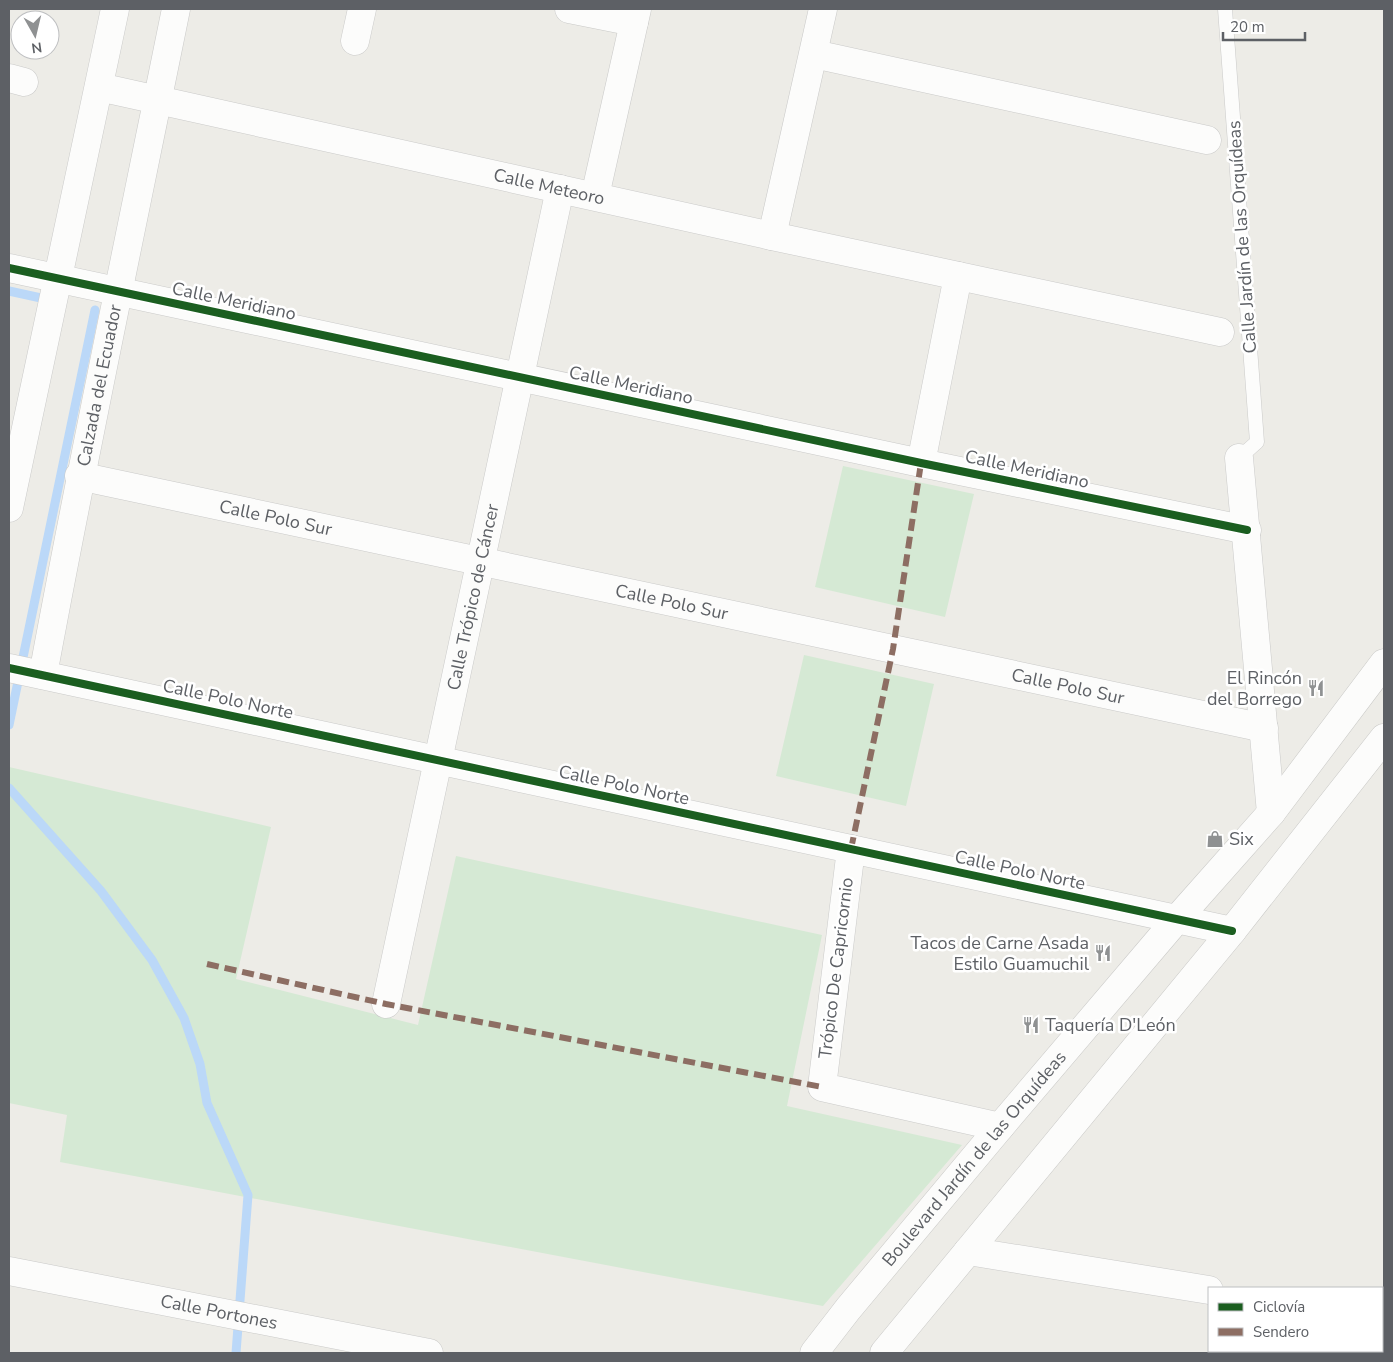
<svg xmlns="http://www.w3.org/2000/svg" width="1393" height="1362" font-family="'Nunito Sans',sans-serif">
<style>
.green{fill:#d5e9d4}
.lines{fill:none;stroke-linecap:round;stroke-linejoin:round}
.stream{stroke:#bbd8f8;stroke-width:9}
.lane-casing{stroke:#cacac9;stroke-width:15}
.street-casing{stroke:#cacac9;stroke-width:29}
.secondary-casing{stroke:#c9c9c7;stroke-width:29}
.lane{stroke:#fcfcfb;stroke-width:14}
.street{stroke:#fcfcfb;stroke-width:28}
.secondary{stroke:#fcfcfb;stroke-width:28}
.quiet{stroke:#8d6e63;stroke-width:6;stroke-dasharray:12 6;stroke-linecap:butt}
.cycleway-casing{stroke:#fff;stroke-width:11}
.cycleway{stroke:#1b5e20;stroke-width:8}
.labels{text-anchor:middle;stroke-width:5;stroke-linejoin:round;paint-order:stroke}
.street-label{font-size:18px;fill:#5d6065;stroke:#fff}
.poi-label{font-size:18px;fill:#5d6065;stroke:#fff;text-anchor:end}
</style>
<rect width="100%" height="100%" fill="#edece7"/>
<!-- green -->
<path class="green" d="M 843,466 L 974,494 L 945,617 L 815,587 Z
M 804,655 L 934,684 L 906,806 L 776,776 Z
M 9,767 L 271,827 L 236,979 L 418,1025 L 456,856 L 822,935 L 787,1106 L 962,1145 L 823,1306 L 60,1162 L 67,1115 L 9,1103 Z"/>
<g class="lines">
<!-- stream -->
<path class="stream" d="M 9,291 L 41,298
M 9,725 L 95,310
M 9,788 L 101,891 L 152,960 L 184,1018 L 200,1064 L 207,1103 L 248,1195 L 236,1353"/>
<!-- lane casing -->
<g class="lane-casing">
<path id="lane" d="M 1225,9 L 1257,442 L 1239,458"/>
</g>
<!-- street casing -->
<g class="street-casing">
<g id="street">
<path d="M 569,9 L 634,22"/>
<path d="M 355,41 L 362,9"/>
<path d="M 814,54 L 1207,140"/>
<path d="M 9,78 L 24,82"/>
<path id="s1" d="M 99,87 L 772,236 L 1220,332"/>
<path d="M 595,196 L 637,9"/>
<path d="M 772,236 L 823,9"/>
<path d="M 9,268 L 921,463 L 1247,530"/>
<path d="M 1239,458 L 1271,813"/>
<path d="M 921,463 L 958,276"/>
<path id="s2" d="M 79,476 L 1264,728"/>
<path d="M 9,508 L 115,9"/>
<path d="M 9,668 L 1232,931"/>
<path id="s3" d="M 43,675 C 84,452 131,231 176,9"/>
<path d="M 851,849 L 822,1087 L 1000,1127"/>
<path id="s4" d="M 386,1004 L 560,189"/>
<path d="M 968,1251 L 1209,1290"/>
<path id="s5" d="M 9,1271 L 429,1353"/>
<path d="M 1382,1318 L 1384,1318"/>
</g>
</g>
<!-- secondary casing -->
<g class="secondary-casing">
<g id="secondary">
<path id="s6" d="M 814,1353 L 848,1309 L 1000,1127 L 1177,919 L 1271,813 L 1384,663"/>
<path d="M 884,1353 L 1232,931 L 1384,738"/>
</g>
</g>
<!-- lane -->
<use href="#lane" class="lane"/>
<!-- street -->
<use href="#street" class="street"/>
<!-- secondary -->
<use href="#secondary" class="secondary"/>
<!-- quiet -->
<path class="quiet" d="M 851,849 L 893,649 L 921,463
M 207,964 L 386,1004 L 822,1087"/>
<!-- cycleway casing -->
<g class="cycleway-casing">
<path id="cycleway" d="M 9,268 L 921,463 L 1247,530
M 9,668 L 1232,931"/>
</g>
<!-- cycleway -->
<use href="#cycleway" class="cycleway"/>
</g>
<!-- icons -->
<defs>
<g id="restaurant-bare" transform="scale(1.35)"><path d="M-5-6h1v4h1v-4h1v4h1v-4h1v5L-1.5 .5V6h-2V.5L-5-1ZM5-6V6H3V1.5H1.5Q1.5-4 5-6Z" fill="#8f9192" stroke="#fff" stroke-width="2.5" paint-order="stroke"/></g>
<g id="shop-bare" transform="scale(1.35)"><path d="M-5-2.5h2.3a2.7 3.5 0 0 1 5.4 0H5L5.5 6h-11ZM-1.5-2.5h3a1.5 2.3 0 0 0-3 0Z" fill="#8f9192" stroke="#fff" stroke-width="2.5" paint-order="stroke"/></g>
</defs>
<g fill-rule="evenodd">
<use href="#restaurant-bare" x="1316" y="688"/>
<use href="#shop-bare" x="1215" y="839"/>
<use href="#restaurant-bare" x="1103" y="953"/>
<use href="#restaurant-bare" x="1031" y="1025"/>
</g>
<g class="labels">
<!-- street labels -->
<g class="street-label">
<text dy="6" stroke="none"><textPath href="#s1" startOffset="461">Calle Meteoro</textPath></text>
<text transform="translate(1242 237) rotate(-94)" y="6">Calle Jardín de las Orquídeas</text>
<text transform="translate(234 301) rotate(12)" y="6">Calle Meridiano</text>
<text transform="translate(631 385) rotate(12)" y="6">Calle Meridiano</text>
<text dy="6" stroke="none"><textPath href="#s3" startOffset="295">Calzada del Ecuador</textPath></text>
<text transform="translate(1027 469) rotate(12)" y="6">Calle Meridiano</text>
<text dy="6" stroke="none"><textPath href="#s2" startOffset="201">Calle Polo Sur</textPath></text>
<text dy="6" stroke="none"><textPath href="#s4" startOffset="416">Calle Trópico de Cáncer</textPath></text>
<text dy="6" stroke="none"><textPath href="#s2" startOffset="606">Calle Polo Sur</textPath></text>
<text dy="6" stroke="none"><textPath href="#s2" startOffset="1011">Calle Polo Sur</textPath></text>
<text transform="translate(228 699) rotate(12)" y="6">Calle Polo Norte</text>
<text transform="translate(624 785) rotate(12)" y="6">Calle Polo Norte</text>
<text transform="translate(1020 870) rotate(12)" y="6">Calle Polo Norte</text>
<text transform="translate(836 968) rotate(-83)" y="6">Trópico De Capricornio</text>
<text dy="6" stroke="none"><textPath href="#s6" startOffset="252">Boulevard Jardín de las Orquídeas</textPath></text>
<text dy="6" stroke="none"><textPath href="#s5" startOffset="214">Calle Portones</textPath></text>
</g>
<!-- poi labels -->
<g class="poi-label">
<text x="1302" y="684">El Rincón<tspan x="1302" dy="21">del Borrego</tspan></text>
<text x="1229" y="845" text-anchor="start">Six</text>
<text x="1089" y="949">Tacos de Carne Asada<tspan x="1089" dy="21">Estilo Guamuchil</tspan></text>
<text x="1045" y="1031" text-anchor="start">Taquería D'León</text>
</g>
</g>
<!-- border -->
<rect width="1393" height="1362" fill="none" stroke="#5d6065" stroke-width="20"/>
<!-- legend -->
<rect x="1208" y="1287" width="175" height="65" fill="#ffffff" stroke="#bebfc1"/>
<rect x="1218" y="1303" width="25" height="8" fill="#1b5e20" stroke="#bebfc1"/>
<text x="1253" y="1312" font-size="15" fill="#5d6065">Ciclovía</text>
<rect x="1218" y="1328" width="25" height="8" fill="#8d6e63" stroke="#bebfc1"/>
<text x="1253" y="1337" font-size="15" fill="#5d6065">Sendero</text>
<!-- north arrow -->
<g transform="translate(35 35) rotate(172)"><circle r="24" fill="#ffffff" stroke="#bebfc1"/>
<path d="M0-4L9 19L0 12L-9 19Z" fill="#8f9192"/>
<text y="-8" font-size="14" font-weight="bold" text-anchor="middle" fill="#5d6065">N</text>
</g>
<!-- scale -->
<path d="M1223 32v8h82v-8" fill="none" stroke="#5d6065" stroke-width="2.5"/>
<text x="1230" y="32" font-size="15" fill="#5d6065" stroke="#ffffff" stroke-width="4" paint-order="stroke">20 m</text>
</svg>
